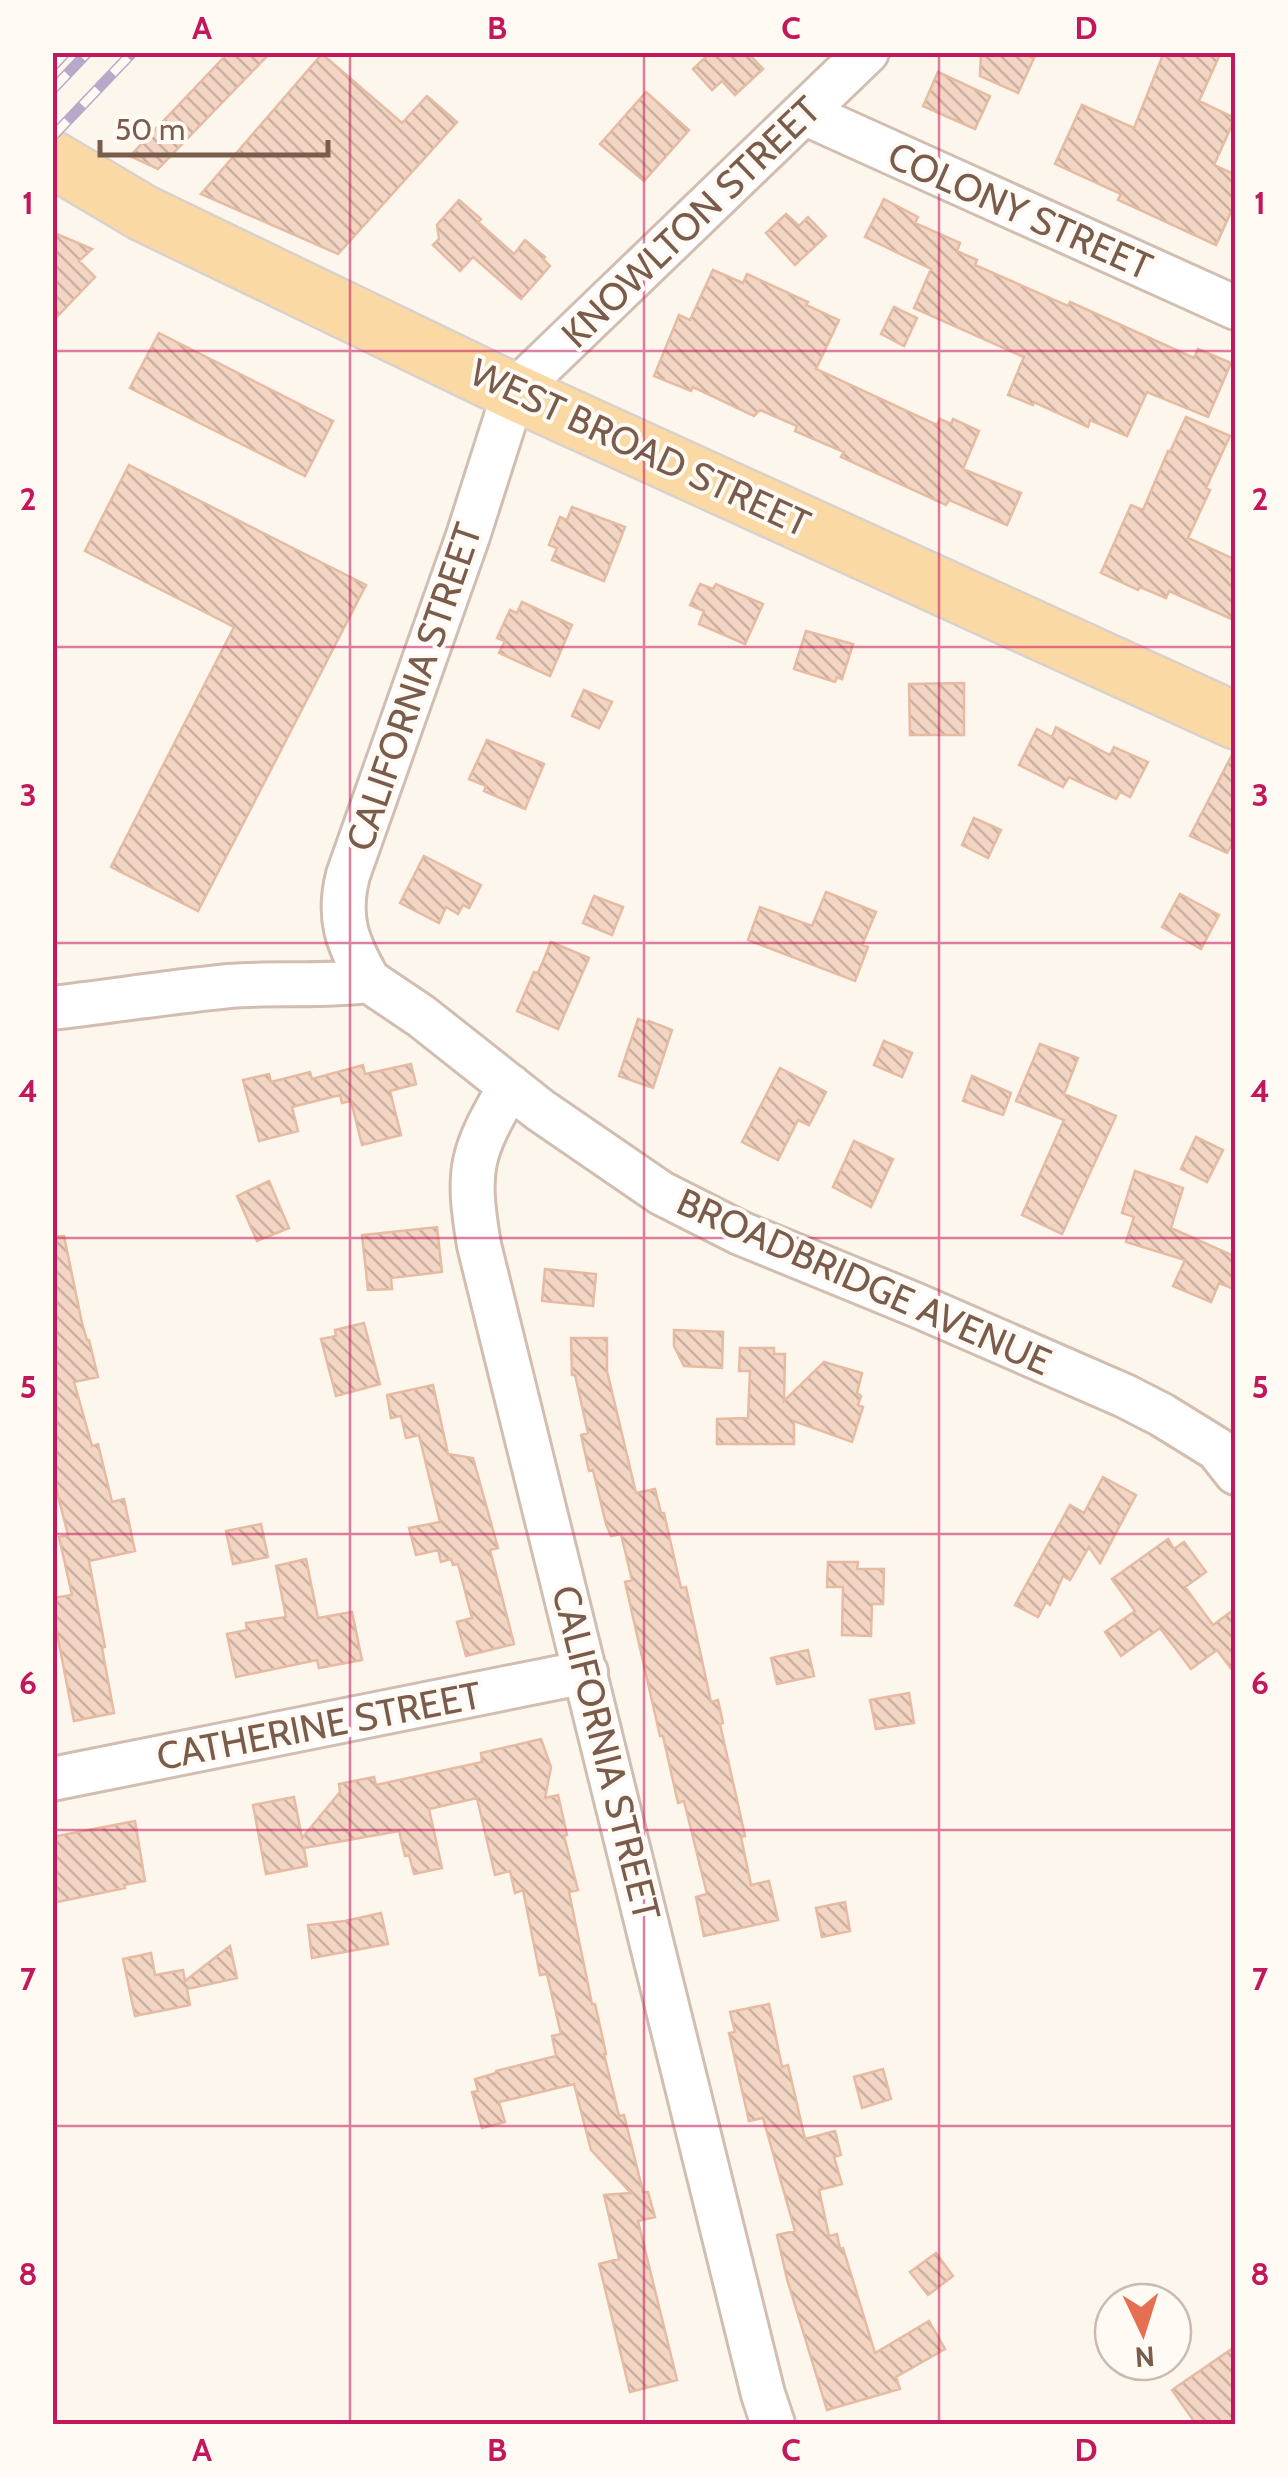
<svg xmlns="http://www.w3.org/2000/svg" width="1288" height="2477" font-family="Cabin,sans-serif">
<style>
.building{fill:url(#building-back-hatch);stroke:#e6bba3;stroke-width:2.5}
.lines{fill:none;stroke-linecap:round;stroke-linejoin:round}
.minor-casing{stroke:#d1beb0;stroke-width:48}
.major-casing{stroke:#dad1cd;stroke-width:60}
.minor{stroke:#fff;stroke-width:42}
.major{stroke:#fbd9a5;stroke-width:55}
.rail-casing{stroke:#b9a8c9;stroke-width:11}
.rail{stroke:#fffaf3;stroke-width:8;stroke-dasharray:22;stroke-linecap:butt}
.grid{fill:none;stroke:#c2185b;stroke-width:2.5;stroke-opacity:0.55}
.labels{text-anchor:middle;stroke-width:8;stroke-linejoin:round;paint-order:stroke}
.street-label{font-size:38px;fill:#7a5c4d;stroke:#fffaf3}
.neatline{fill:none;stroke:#c2185b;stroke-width:4}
.grid-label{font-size:32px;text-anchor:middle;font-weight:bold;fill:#c2185b}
</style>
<defs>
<pattern id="building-back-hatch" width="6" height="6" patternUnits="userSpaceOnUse" patternTransform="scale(2.5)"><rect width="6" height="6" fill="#f3d5c3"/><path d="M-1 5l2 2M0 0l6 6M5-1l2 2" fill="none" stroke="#cab0a1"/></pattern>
</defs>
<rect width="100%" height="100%" fill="#fdf6ec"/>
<!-- building -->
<path class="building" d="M 229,52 L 271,52 L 158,169 L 130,156 Z
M 711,52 L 747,52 L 763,69 L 735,95 L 722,81 L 712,90 L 693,69 Z
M 981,52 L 1020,52 L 1034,58 L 1018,93 L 980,76 Z
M 1164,52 L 1221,52 L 1199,101 L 1235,118 L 1214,165 L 1236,175 L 1236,201 L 1216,245 L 1118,200 L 1121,194 L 1055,164 L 1082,105 L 1134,128 Z
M 322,54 L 402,123 L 427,96 L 457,122 L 338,254 L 201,194 Z
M 938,72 L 990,96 L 975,129 L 923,106 Z
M 646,92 L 689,130 L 644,181 L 600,144 Z
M 884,199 L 918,217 L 915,223 L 960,243 L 957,251 L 977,260 L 975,265 L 1068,306 L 1070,302 L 1194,358 L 1198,349 L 1231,363 L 1208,417 L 1147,392 L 1127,436 L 1090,420 L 1088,427 L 1034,402 L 1033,405 L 1008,395 L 1024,357 L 914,308 L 931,269 L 865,237 Z
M 459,200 L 481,219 L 478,222 L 514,254 L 525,240 L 545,257 L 543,259 L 550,266 L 521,299 L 473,257 L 460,271 L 433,245 L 439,239 L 437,225 Z
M 786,214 L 799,226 L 808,217 L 826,236 L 795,265 L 766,233 Z
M 52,232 L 92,249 L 79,261 L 95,277 L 52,322 Z
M 713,270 L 743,283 L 747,274 L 808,302 L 806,305 L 839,320 L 816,369 L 937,425 L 940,419 L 951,424 L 953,419 L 979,431 L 963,469 L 1021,493 L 1007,525 L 949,500 L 946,505 L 841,457 L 844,452 L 795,431 L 797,426 L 760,410 L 754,416 L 693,387 L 691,391 L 654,376 L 679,315 L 690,320 Z
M 894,307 L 917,318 L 904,346 L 881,334 Z
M 159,333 L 333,421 L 305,476 L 130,388 Z
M 1186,417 L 1230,436 L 1206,488 L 1210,490 L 1188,538 L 1236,560 L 1236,621 L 1169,591 L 1166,598 L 1140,587 L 1138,590 L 1101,573 L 1131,505 L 1143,510 L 1168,451 L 1170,452 Z
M 129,465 L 366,585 L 198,911 L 111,867 L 234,627 L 85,551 Z
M 572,507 L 625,527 L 604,581 L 552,560 L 557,548 L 549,545 L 560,517 L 567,520 Z
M 700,584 L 713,589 L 716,584 L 763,604 L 745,644 L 699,624 L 704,611 L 690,605 Z
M 522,602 L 572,625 L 550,676 L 499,653 L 505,641 L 497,638 L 510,610 L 517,613 Z
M 806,631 L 853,644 L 842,679 L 837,677 L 835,682 L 794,669 Z
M 964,683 L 964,735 L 910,735 L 909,684 Z
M 584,690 L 612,702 L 599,728 L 572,716 Z
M 1056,727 L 1110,755 L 1114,747 L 1148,762 L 1130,797 L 1120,792 L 1116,799 L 1069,777 L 1063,787 L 1019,765 L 1037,729 L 1052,737 Z
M 487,740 L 544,764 L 525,809 L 484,791 L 486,786 L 469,779 Z
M 1234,751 L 1236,837 L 1227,853 L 1190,836 Z
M 974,818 L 1001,830 L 988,858 L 962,845 Z
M 424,856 L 481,885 L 469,908 L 463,905 L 458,914 L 446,907 L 439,923 L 400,903 Z
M 826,892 L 876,912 L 862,945 L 868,947 L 855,981 L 748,940 L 760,907 L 812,926 Z
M 1180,894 L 1219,915 L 1201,949 L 1162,927 Z
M 594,896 L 623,907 L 612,935 L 583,923 Z
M 551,942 L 589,958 L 558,1029 L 517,1011 L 534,972 L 538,973 Z
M 638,1019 L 649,1023 L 649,1021 L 672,1030 L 653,1088 L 619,1076 Z
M 884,1041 L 912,1053 L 902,1077 L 874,1065 Z
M 1040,1044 L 1078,1058 L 1064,1094 L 1116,1116 L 1062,1234 L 1022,1215 L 1064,1120 L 1016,1101 Z
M 411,1064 L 416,1084 L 390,1091 L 401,1135 L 362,1145 L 351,1101 L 342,1103 L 340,1095 L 292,1107 L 298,1131 L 259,1141 L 243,1080 L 269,1074 L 271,1082 L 310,1072 L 312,1079 L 363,1065 L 365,1074 Z
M 780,1068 L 826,1092 L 809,1125 L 798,1120 L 778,1160 L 742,1142 Z
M 972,1076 L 1011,1093 L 1003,1115 L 963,1101 Z
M 1196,1137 L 1223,1150 L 1207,1182 L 1181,1169 Z
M 854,1141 L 893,1159 L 871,1207 L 833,1187 Z
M 1135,1171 L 1183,1188 L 1171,1228 L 1236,1257 L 1236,1290 L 1219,1283 L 1211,1302 L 1173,1286 L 1185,1260 L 1126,1242 L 1134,1217 L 1122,1213 Z
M 269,1181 L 289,1228 L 257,1241 L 237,1196 Z
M 437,1227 L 442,1272 L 391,1278 L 392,1289 L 368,1290 L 362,1235 Z
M 64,1236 L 82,1323 L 87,1340 L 89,1340 L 98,1377 L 74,1382 L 92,1446 L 98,1444 L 112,1502 L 124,1499 L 135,1551 L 89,1561 L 105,1647 L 102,1648 L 114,1713 L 74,1721 L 56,1628 L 52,1628 L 52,1598 L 72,1595 L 59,1537 L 68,1535 L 52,1472 L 52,1237 Z
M 545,1269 L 596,1274 L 593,1306 L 542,1301 Z
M 364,1323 L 380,1384 L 336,1396 L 321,1339 L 336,1336 L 335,1330 Z
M 674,1330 L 723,1332 L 722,1368 L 684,1366 L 674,1346 Z
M 571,1338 L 607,1338 L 607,1371 L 636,1493 L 655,1489 L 661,1513 L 664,1513 L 681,1588 L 686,1587 L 711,1702 L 718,1700 L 723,1723 L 720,1724 L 745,1836 L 741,1837 L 751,1885 L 769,1881 L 778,1920 L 704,1936 L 696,1897 L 707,1894 L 684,1801 L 678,1803 L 663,1736 L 660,1736 L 625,1582 L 632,1580 L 621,1534 L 611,1536 L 606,1524 L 593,1470 L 589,1471 L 581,1435 L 588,1433 L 575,1375 L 572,1375 Z
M 740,1348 L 774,1348 L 774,1354 L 785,1354 L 784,1401 L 824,1362 L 862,1373 L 857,1393 L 861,1396 L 858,1405 L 863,1407 L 852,1442 L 794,1421 L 794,1444 L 717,1444 L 717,1419 L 748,1418 L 750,1371 L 739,1371 Z
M 433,1385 L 448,1454 L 473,1458 L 498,1548 L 490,1550 L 514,1644 L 466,1656 L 457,1622 L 472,1618 L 458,1564 L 453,1565 L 451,1559 L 441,1562 L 438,1550 L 416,1555 L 409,1528 L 440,1522 L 419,1435 L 406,1438 L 401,1416 L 391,1418 L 387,1395 Z
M 1103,1477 L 1136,1495 L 1100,1563 L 1089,1547 L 1070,1580 L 1063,1576 L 1050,1605 L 1046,1602 L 1038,1617 L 1015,1605 L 1070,1505 L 1084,1513 Z
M 261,1524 L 268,1557 L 233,1564 L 226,1531 Z
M 1168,1539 L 1174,1549 L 1184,1542 L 1206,1572 L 1185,1587 L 1213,1625 L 1236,1608 L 1236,1675 L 1217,1650 L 1191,1669 L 1160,1628 L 1121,1656 L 1105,1632 L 1135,1611 L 1112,1579 Z
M 306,1559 L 318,1618 L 352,1612 L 362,1660 L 319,1668 L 317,1660 L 236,1677 L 227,1634 L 247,1630 L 246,1623 L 286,1617 L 276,1566 Z
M 828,1562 L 858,1562 L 857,1569 L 884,1569 L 883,1604 L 872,1604 L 871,1636 L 842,1635 L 843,1587 L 827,1587 Z
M 808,1650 L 814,1676 L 777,1684 L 771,1658 Z
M 909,1693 L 914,1723 L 876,1729 L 870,1700 Z
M 541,1739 L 551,1767 L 545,1798 L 558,1795 L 567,1835 L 564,1836 L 578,1890 L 569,1892 L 592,2004 L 595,2004 L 602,2035 L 606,2054 L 604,2054 L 619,2116 L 624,2115 L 643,2192 L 648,2192 L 655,2217 L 638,2221 L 677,2380 L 630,2392 L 599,2264 L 619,2259 L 604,2195 L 631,2193 L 591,2150 L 574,2084 L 499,2102 L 505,2122 L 482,2128 L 472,2092 L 478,2091 L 475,2079 L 496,2073 L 496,2071 L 556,2056 L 552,2036 L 561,2034 L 547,1974 L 540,1975 L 523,1890 L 515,1893 L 510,1871 L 495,1875 L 477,1798 L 429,1809 L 442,1868 L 414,1874 L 409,1855 L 405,1856 L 399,1831 L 304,1848 L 307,1866 L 266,1874 L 253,1805 L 294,1797 L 302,1838 L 340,1792 L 339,1784 L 374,1777 L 376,1785 L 482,1762 L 481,1753 Z
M 135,1821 L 145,1881 L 124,1885 L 125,1888 L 57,1902 L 52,1883 L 52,1837 Z
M 845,1902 L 850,1931 L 822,1937 L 816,1908 Z
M 381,1913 L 388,1944 L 312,1958 L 308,1925 L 345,1921 Z
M 230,1946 L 237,1978 L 187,1989 L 190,2005 L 135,2016 L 123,1959 L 151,1953 L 155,1975 L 183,1970 L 185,1981 Z
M 769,2004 L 782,2067 L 788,2065 L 805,2139 L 835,2131 L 841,2155 L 834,2157 L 842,2184 L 819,2190 L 829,2236 L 837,2234 L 840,2249 L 843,2248 L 875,2353 L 929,2321 L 945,2349 L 896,2377 L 900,2389 L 827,2410 L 787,2279 L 777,2235 L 795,2231 L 763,2118 L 749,2121 L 729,2033 L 735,2032 L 730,2012 Z
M 883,2069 L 891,2099 L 862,2108 L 854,2077 Z
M 936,2253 L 953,2276 L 928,2295 L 910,2272 Z
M 1236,2346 L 1236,2424 L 1196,2424 L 1172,2390 Z"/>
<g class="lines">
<!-- minor casing -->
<g class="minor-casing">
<path id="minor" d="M 804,113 L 1236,308
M 369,981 C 347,943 337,918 348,875 L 468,536 L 514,392 L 867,52
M 52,1008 C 111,1001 170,992 229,986 C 276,982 322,987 369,981 L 421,1016 L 540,1110 L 661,1193 L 740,1233 L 916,1305 L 1125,1396 L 1162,1415 L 1217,1449 L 1236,1473
M 510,1086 C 471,1153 466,1168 479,1245 L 763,2394 L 773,2424
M 52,1779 L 586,1672"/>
</g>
<!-- major casing -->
<g class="major-casing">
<path id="major" d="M 52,159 L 143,213 L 514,392 L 1236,721"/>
</g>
<!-- minor -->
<use href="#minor" class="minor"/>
<!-- major -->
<use href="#major" class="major"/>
<!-- rail casing -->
<g class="rail-casing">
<path id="rail" d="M 52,67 L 66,52
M 52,90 L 88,52
M 52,137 L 133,52"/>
</g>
<!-- rail -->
<use href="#rail" class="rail"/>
</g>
<!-- grid -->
<path class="grid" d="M 350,52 L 350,2424M 644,52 L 644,2424M 939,52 L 939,2424M 52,351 L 1236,351M 52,647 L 1236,647M 52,943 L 1236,943M 52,1238 L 1236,1238M 52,1534 L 1236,1534M 52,1830 L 1236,1830M 52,2126 L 1236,2126"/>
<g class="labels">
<!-- street labels -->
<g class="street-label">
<text transform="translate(1020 211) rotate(24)" y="13">COLONY STREET</text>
<text transform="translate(691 222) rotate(-44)" y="13">KNOWLTON STREET</text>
<text transform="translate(640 448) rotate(25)" y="13">WEST BROAD STREET</text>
<text transform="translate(414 687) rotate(-71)" y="13">CALIFORNIA STREET</text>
<text transform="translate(864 1282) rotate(24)" y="13">BROADBRIDGE AVENUE</text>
<text transform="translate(319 1726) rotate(-11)" y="13">CATHERINE STREET</text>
<text transform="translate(606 1753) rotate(76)" y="13">CALIFORNIA STREET</text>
</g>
</g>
<!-- border -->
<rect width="1288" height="2477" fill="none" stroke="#fffaf3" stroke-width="110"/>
<!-- north arrow -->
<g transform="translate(1143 2332) rotate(176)"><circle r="48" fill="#fffaf3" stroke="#cabbb1" stroke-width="2.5"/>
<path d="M0-8L18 38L0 25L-18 38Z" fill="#e76f51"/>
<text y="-15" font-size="28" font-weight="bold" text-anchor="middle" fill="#7a5c4d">N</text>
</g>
<!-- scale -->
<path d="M100 140v15h228v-15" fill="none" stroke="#7a5c4d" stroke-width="5"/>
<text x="115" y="140" font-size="30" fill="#7a5c4d" stroke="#fffaf3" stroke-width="8" paint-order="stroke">50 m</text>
<rect x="55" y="55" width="1178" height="2367" class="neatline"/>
<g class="grid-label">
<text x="202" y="39">A</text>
<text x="497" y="39">B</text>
<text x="791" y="39">C</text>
<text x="1086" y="39">D</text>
<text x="28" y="214">1</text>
<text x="1260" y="214">1</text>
<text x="28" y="510">2</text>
<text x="1260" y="510">2</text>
<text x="28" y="806">3</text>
<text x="1260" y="806">3</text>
<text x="28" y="1102">4</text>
<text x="1260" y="1102">4</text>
<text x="28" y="1398">5</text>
<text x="1260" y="1398">5</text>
<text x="28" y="1694">6</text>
<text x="1260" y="1694">6</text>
<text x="28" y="1990">7</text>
<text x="1260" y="1990">7</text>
<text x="28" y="2285">8</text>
<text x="1260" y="2285">8</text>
<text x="202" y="2461">A</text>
<text x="497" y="2461">B</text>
<text x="791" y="2461">C</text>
<text x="1086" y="2461">D</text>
</g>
</svg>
